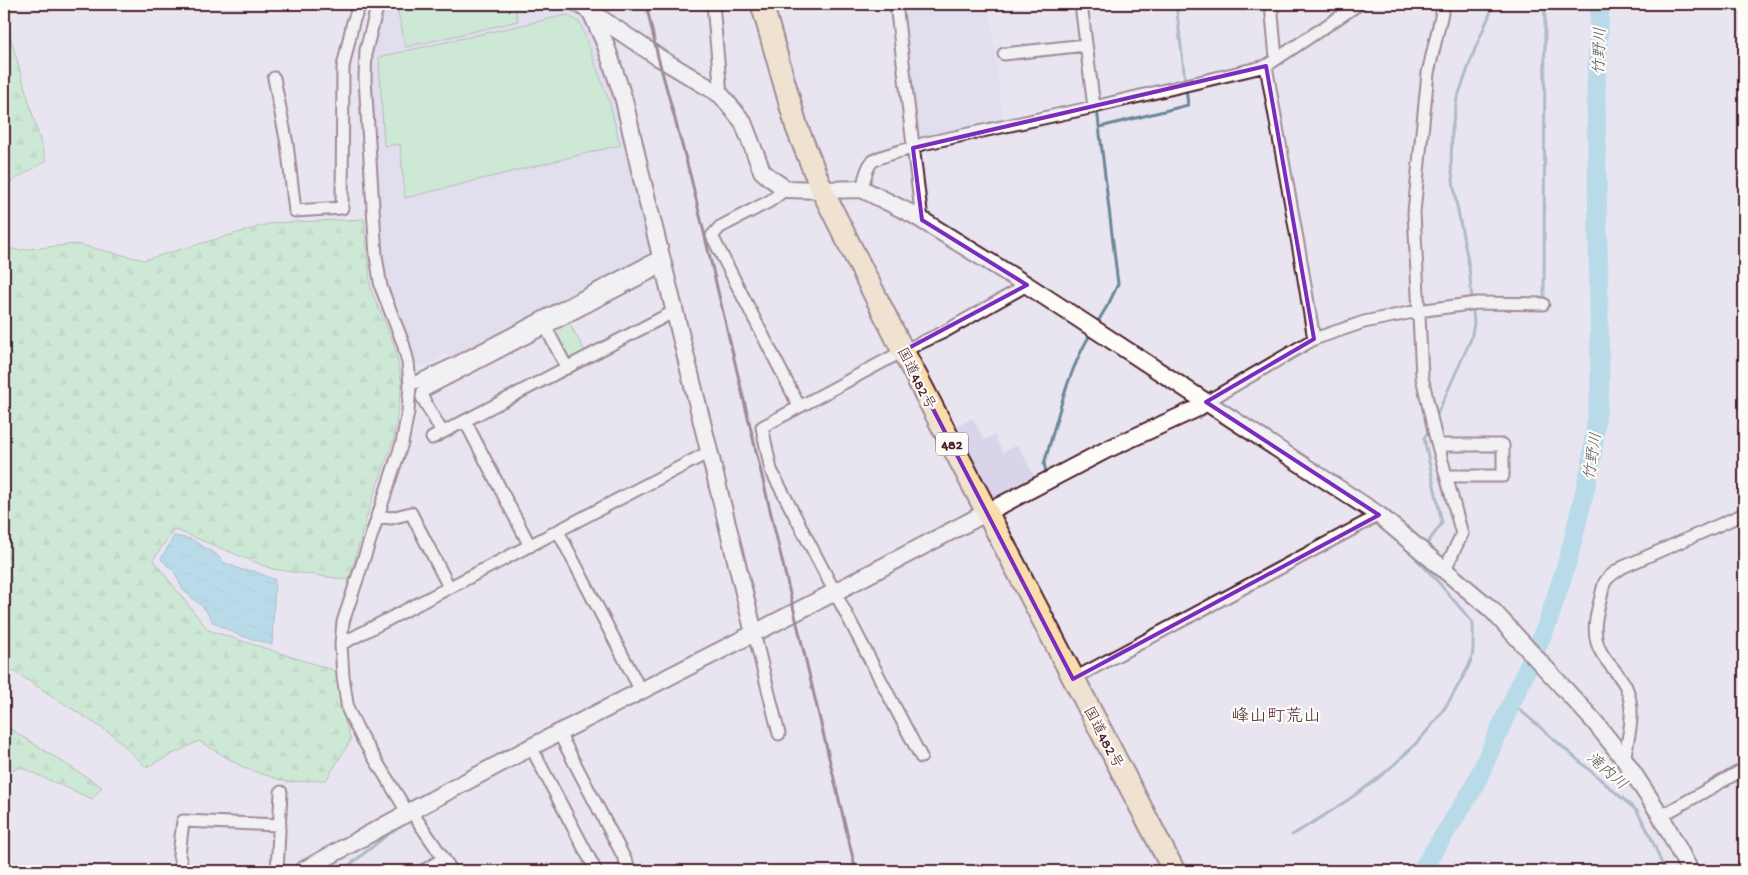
<svg xmlns="http://www.w3.org/2000/svg" width="1748" height="875" font-family="'Gochi Hand','Klee One',sans-serif">
<style>
.built{fill:#dad4eb}
.grass{fill:url(#grass-tufts);stroke:#7c8670}
.forest{fill:url(#forest-firs);stroke:#7c8670}
.pitch{fill:#aeedb5;stroke:#7c8670}
.water{fill:url(#water-ripples);stroke:#6b8798}
.lines{fill:none;stroke-linecap:round;stroke-linejoin:round}
.stream{stroke:#6b8798;stroke-width:3}
.river{stroke:#81cde0;stroke-width:19}
.street-casing{stroke:#4a1f2b;stroke-width:15}
.secondary-casing{stroke:#4a1f2b;stroke-width:20}
.highway-casing{stroke:#4a1f2b;stroke-width:25}
.street{stroke:#fdfcf7;stroke-width:11}
.secondary{stroke:#fdfcf7;stroke-width:16}
.highway{stroke:#faddab;stroke-width:21}
.rail{stroke:#4a1f2b;stroke-width:3}
.marked{fill:none;stroke:#7b2cbf;stroke-width:4;stroke-linejoin:round}
.labels{text-anchor:middle;stroke-width:4.5;stroke-linejoin:round;paint-order:stroke}
.shield{fill:#fdfcf7;stroke:#806168;stroke-width:1}
.shield-label{font-size:14px;font-weight:bold;fill:#4a1f2b}
.street-label{font-size:15px;fill:#4a1f2b;stroke:#fdfcf7}
.water-label{font-size:16px;font-style:italic;fill:#5a5361;stroke:#fdfcf7}
.quarter-label{font-size:18px;fill:#4a1f2b;stroke:#fdfcf7}
</style>
<defs>
<pattern id="grass-tufts" width="24" height="20" patternUnits="userSpaceOnUse" patternTransform="scale(1.25)"><rect width="24" height="20" fill="#aeedb5"/><path d="M3 7l-1-3M5 7V3M7 7l1-3M15 17l-1-3M17 17v-4M19 17l1-3" fill="none" stroke="#97cb9c"/></pattern>
<pattern id="forest-firs" width="22" height="20" patternUnits="userSpaceOnUse" patternTransform="scale(1.25)"><rect width="22" height="20" fill="#aeedb5"/><path d="M5 1l3.5 6h-7zM16 11l3.5 6h-7z" fill="#97cb9c"/></pattern>
<pattern id="water-ripples" width="26" height="14" patternUnits="userSpaceOnUse" patternTransform="scale(1.25)"><rect width="26" height="14" fill="#81cde0"/><path d="M2 4q2-2 4 0t4 0M15 11q2-2 4 0t4 0" fill="none" stroke="#71b0c0"/></pattern>
</defs>
<rect width="100%" height="100%" fill="#e8e5f0"/>
<filter id="ink" filterUnits="userSpaceOnUse"><feTurbulence type="fractalNoise" baseFrequency=".02" numOctaves="2"/><feDisplacementMap in="SourceGraphic" scale="10" xChannelSelector="R" yChannelSelector="G"/><feConvolveMatrix kernelMatrix="1 2 1 2 8 2 1 2 1" color-interpolation-filters="sRGB"/></filter>
<g filter="url(#ink)">
<!-- built -->
<path class="built" d="M 384,4 L 561,4 L 586,19 L 620,101 L 654,254 L 454,359 L 445,354 L 424,366 L 413,362 L 386,284 L 381,254 L 370,77 L 371,50 Z
M 901,4 L 989,4 L 1003,122 L 918,141 Z
M 973,418 L 984,440 L 994,435 L 1003,452 L 1018,445 L 1037,481 L 996,503 L 955,427 Z"/>
<!-- grass -->
<path class="grass" d="M 567,319 L 586,353 L 569,363 L 550,328 Z"/>
<!-- forest -->
<path class="forest" d="M 4,15 L 46,161 L 4,186 Z
M 364,219 L 371,290 L 394,344 L 402,383 L 394,438 L 368,512 L 349,580 L 272,569 L 174,529 L 153,560 L 208,630 L 336,671 L 343,715 L 351,740 L 326,780 L 287,782 L 244,768 L 199,741 L 146,767 L 113,735 L 4,665 L 4,248 L 20,250 L 76,244 L 144,260 L 272,223 Z
M 4,725 L 102,787 L 92,799 L 20,767 L 4,774 Z"/>
<!-- pitch -->
<path class="pitch" d="M 396,4 L 514,4 L 518,21 L 406,47 Z
M 567,15 L 580,23 L 610,104 L 620,145 L 405,198 L 400,144 L 384,146 L 379,57 Z"/>
<!-- water -->
<path class="water" d="M 174,536 L 191,539 L 217,555 L 223,562 L 242,570 L 254,571 L 275,580 L 272,645 L 236,634 L 213,622 L 204,608 L 183,590 L 175,573 L 161,559 Z"/>
<g class="lines">
<!-- stream -->
<path class="stream" d="M 1100,127 L 1188,105 L 1176,4
M 1544,298 L 1545,4
M 1097,323 L 1109,303 L 1118,284 L 1097,109
M 1435,419 L 1471,339 L 1474,323 L 1469,266 L 1456,201 L 1451,166 L 1452,129 L 1457,99 L 1475,49 L 1494,4
M 1047,475 L 1044,464 C 1058,418 1066,375 1091,333
M 1424,548 L 1442,523 L 1424,438 L 1430,429
M 1513,704 L 1637,811 L 1649,833 L 1665,871
M 1292,835 C 1357,797 1423,753 1459,684 C 1463,676 1470,666 1472,657 C 1474,646 1473,634 1473,623 L 1434,577 L 1416,559 L 1419,555
M 342,871 L 396,828"/>
<!-- river -->
<path class="river" d="M 1421,871 L 1473,789 L 1548,622 L 1569,556 L 1591,465 L 1600,387 L 1596,91 L 1600,4"/>
<!-- street casing -->
<g class="street-casing">
<path id="street" d="M 378,4 L 366,50 L 365,79 L 376,256 L 381,287 L 403,343 L 408,362 L 410,385
M 713,4 L 721,95
M 896,4 L 922,220
M 1081,4 L 1094,107
M 1271,4 L 1276,58
M 1444,4 L 1428,73 L 1414,212 L 1422,377 L 1435,435 L 1462,534 L 1445,569
M 1004,54 L 1086,45
M 1266,66 L 1300,255 L 1314,339
M 274,78 L 287,144 L 295,211 L 342,208 L 343,67 L 353,22 L 360,4
M 786,189 L 770,201 L 720,227 L 712,236 L 799,406
M 862,189 C 864,181 866,169 871,163 C 877,155 911,150 922,144 L 1094,107 L 1266,66 L 1359,4
M 545,326 L 567,368
M 1206,402 L 1314,339 L 1364,322 L 1418,311 L 1477,303 L 1543,304
M 465,421 L 530,546
M 442,432 L 422,397 L 423,391 L 664,266
M 432,438 L 675,311
M 1438,445 L 1503,445 L 1503,476 L 1446,476
M 377,516 L 391,518 L 411,513 L 449,587
M 558,531 L 641,691
M 754,633 L 779,734
M 341,644 L 711,451
M 1073,679 L 1379,515
M 559,733 L 631,871
M 531,747 L 596,871
M 921,757 L 771,470 L 762,427 L 903,351 L 944,332 L 1027,285
M 1624,759 C 1629,736 1636,710 1626,687 C 1620,674 1608,665 1601,652 C 1591,635 1596,615 1601,597 C 1602,592 1603,586 1605,582 C 1608,576 1617,571 1623,567 L 1744,514
M 411,811 L 452,871
M 408,813 L 362,738 L 348,710 L 343,676 L 341,644 L 343,622 L 402,443 L 408,412 L 410,385 L 458,362 L 661,256
M 1661,816 L 1744,769
M 183,871 L 179,855 L 183,821 L 280,825
M 277,871 L 281,792
M 423,871 L 443,859"/>
</g>
<!-- secondary casing -->
<g class="secondary-casing">
<path id="secondary" d="M 579,4 L 658,57 L 721,95 L 743,122 L 762,171 L 770,178 L 786,189 L 822,190 L 862,189 L 912,214 L 1027,285 L 1379,515 L 1492,610 L 1593,720 L 1624,759 L 1661,816 L 1690,871
M 591,12 L 605,43 L 624,100 L 642,179 L 754,633
M 302,871 L 411,811 L 531,747 L 835,592 L 1106,450 L 1196,409 L 1206,402"/>
</g>
<!-- highway casing -->
<g class="highway-casing">
<path id="highway" d="M 762,4 L 797,128 L 822,190 L 903,351 L 1174,871"/>
</g>
<!-- street -->
<use href="#street" class="street"/>
<!-- secondary -->
<use href="#secondary" class="secondary"/>
<!-- highway -->
<use href="#highway" class="highway"/>
<!-- rail -->
<path class="rail" d="M 646,4 L 658,57 L 691,178 L 856,871"/>
</g>
</g>
<!-- marked area -->
<path d="M0 0H1748V875H0ZM 1266,66 L 1314,339 L 1206,402 L 1379,515 L 1073,679 L 903,351 L 1027,285 L 922,220 L 913,148 Z" fill="#e8e5f0" fill-opacity=".55" fill-rule="evenodd"/>
<path class="marked" d="M 1266,66 L 1314,339 L 1206,402 L 1379,515 L 1073,679 L 903,351 L 1027,285 L 922,220 L 913,148 Z"/>
<g class="labels">
<!-- shield labels -->
<rect class="shield" x="936" y="432.5" width="32" height="23" rx="4"/>
<g class="shield-label">
<text x="952" y="449">482</text>
</g>
<!-- street labels -->
<g class="street-label">
<text transform="translate(917 378) rotate(63)" y="5">国道482号</text>
<text transform="translate(1104 737) rotate(62)" y="5">国道482号</text>
</g>
<!-- water labels -->
<g class="water-label">
<text transform="translate(1598 51) rotate(-88)" y="6">竹野川</text>
<text transform="translate(1591 456) rotate(-81)" y="6">竹野川</text>
<text transform="translate(1608 770) rotate(41)" y="6">滝内川</text>
</g>
<!-- quarter labels -->
<g class="quarter-label">
<text x="1276" y="721">峰山町荒山</text>
</g>
</g>
<!-- margin -->
<rect width="1748" height="875" fill="none" stroke="#fdfcf7" stroke-width="20"/>
<rect x="10" y="10" width="1728" height="855" fill="none" stroke="#4a1f2b" stroke-width="2" filter="url(#ink)"/>
</svg>
